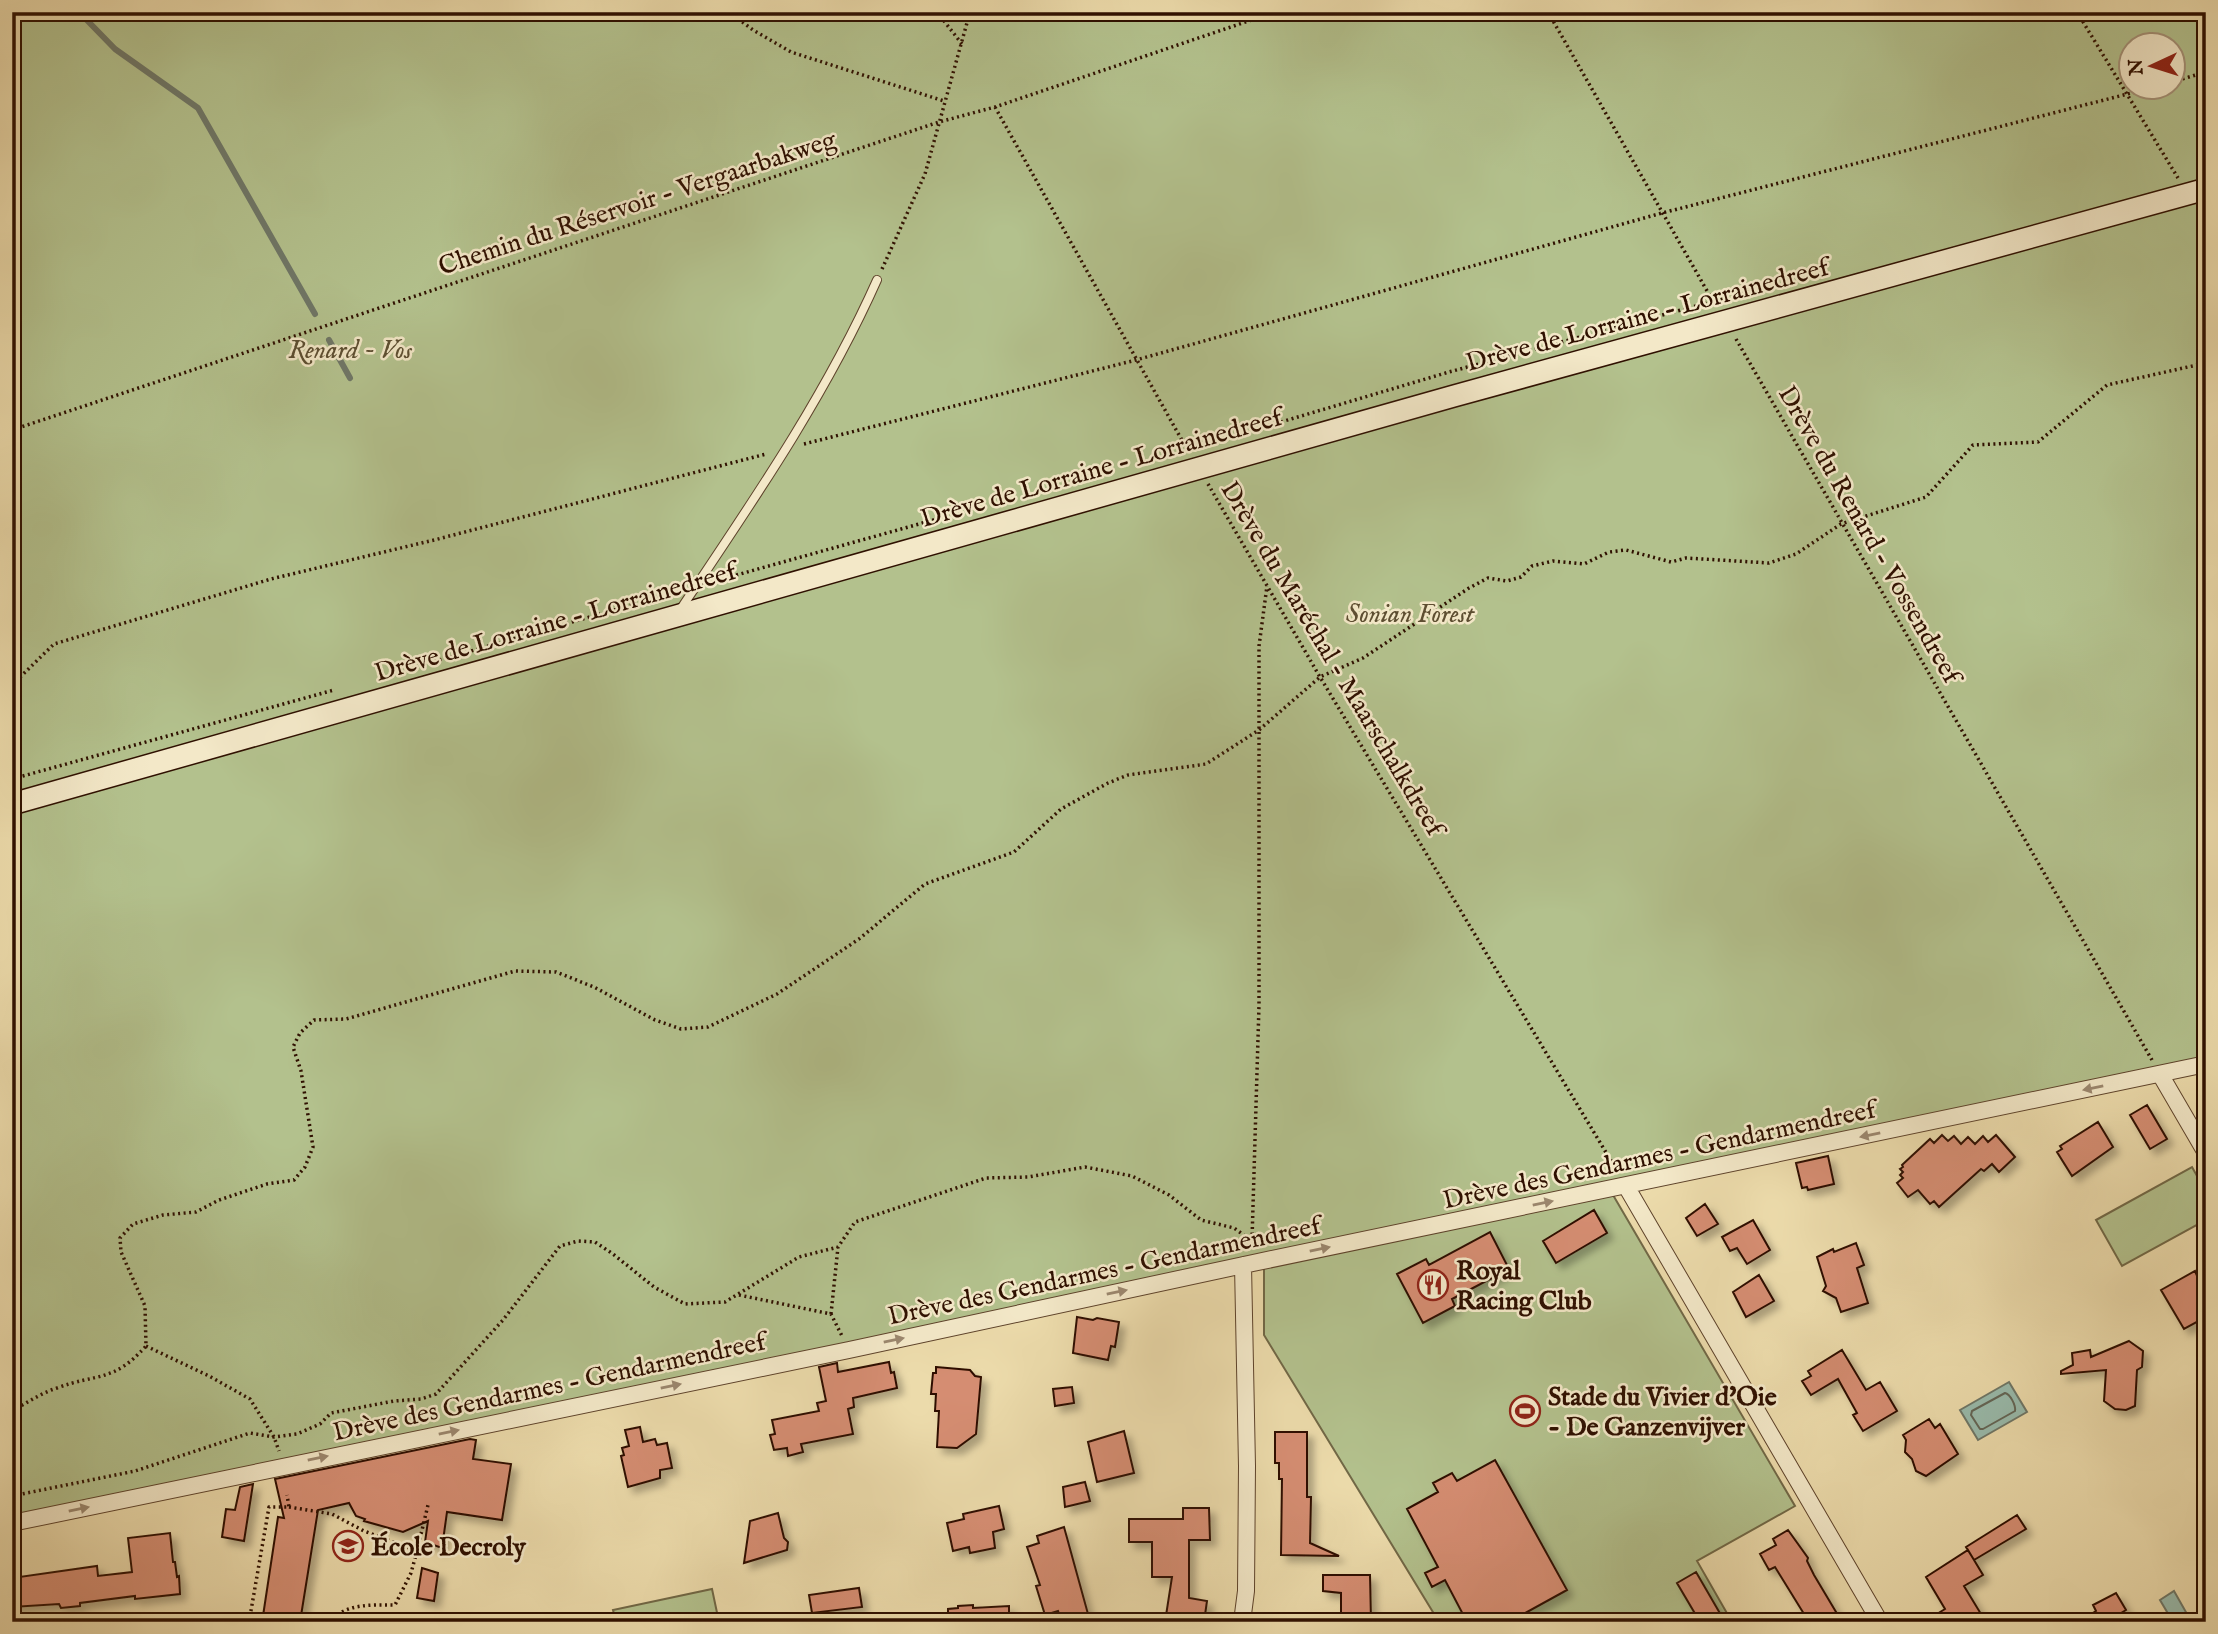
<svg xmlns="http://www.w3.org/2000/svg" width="2218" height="1634" font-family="'IM FELL English',serif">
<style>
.green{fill:#b3c18d;stroke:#716846;stroke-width:2;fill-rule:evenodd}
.water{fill:#99bbac;stroke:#6f7767;stroke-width:2}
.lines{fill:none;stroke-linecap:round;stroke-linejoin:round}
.shore{stroke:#646656;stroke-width:2}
.stream{stroke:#6f7767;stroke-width:6}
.building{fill:#d58d72;stroke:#2f1000;stroke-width:2;filter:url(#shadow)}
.service-casing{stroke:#5e432b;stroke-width:10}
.minor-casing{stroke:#5e432b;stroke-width:18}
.secondary-casing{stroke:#2f1000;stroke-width:24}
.path{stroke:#2f1000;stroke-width:3.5;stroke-dasharray:2 3.5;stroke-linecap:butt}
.service{stroke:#f3e8c8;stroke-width:8}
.minor{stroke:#f3e8c8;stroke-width:16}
.secondary{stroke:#f3e8c8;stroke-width:21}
.oneway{fill:#9b876e}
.labels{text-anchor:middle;stroke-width:5;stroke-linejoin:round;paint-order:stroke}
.street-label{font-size:26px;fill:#2f1000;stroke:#f3e8c8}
.park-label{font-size:26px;font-style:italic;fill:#5d4e31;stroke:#f3e8c8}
.poi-label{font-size:26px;font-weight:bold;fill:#2f1000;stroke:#f3e8c8;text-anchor:start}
</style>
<defs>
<filter id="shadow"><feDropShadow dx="6" dy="6" stdDeviation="3.5" flood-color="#0004"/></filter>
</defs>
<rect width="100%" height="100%" fill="#ecdbab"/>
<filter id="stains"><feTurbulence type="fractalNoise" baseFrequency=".00286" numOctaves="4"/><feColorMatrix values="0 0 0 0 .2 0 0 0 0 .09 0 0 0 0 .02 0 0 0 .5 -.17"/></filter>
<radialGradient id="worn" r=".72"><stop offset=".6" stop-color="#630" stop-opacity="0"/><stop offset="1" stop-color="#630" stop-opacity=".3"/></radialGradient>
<!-- green -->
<path class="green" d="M 12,12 L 2206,12 L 2206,206 L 2201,208 L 2206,217 L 2206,1060 L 12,1519 ZM 2130,46 L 2172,46 L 2172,88 L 2130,88 Z
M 2192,1167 L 2206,1192 L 2206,1220 L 2122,1266 L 2096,1220 Z
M 1613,1195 L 1795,1506 L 1697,1561 L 1732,1622 L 1439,1622 L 1264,1335 L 1264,1268 Z
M 712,1589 L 719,1622 L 616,1622 L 613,1610 Z"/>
<!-- water -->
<path class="water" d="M 2009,1382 L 2027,1412 L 1978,1440 L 1960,1410 Z
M 2174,1591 L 2191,1621 L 2190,1622 L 2173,1622 L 2160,1600 Z"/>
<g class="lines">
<!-- shore -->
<path class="shore" d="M 2005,1393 C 2010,1394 2016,1405 2015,1411 L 1983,1429 L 1980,1429 L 1971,1415 L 1972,1411 Z"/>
<!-- stream -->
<path class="stream" d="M 79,12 L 115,49 L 198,108 L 315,314
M 329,340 L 350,378"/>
</g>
<!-- building -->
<path class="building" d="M 2147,1105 L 2167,1139 L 2150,1149 L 2130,1115 Z
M 2098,1122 L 2113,1147 L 2072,1176 L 2057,1152 L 2062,1149 L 2060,1146 Z
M 1942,1135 L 1948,1141 L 1954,1136 L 1961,1144 L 1968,1137 L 1975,1144 L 1983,1136 L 1988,1142 L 1996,1135 L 2015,1157 L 1999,1172 L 1992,1164 L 1984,1171 L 1981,1169 L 1939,1207 L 1934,1201 L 1930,1204 L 1918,1190 L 1908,1197 L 1897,1183 L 1903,1178 L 1900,1175 L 1903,1172 L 1900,1169 L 1903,1167 L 1902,1165 L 1930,1139 L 1934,1143 Z
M 1828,1156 L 1834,1184 L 1808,1190 L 1807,1187 L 1802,1188 L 1796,1163 Z
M 1705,1204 L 1718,1224 L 1697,1236 L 1686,1218 Z
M 1594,1210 L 1607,1233 L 1556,1263 L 1543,1241 Z
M 1753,1220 L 1770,1250 L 1747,1264 L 1737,1248 L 1730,1251 L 1722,1237 Z
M 1490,1232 L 1509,1269 L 1452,1299 L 1455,1306 L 1423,1323 L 1397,1274 L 1426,1259 L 1429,1265 Z
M 1856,1243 L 1864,1265 L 1857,1268 L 1868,1303 L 1841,1312 L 1836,1298 L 1823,1291 L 1826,1286 L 1817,1257 L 1833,1249 L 1834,1252 Z
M 2195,1271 L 2206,1297 L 2206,1317 L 2184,1329 L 2161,1290 Z
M 1759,1275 L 1774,1301 L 1746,1317 L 1733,1292 Z
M 1077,1317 L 1093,1320 L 1097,1318 L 1119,1322 L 1115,1347 L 1111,1346 L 1108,1360 L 1073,1353 Z
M 2129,1341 L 2143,1351 L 2142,1367 L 2137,1370 L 2135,1406 L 2126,1410 L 2115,1409 L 2104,1401 L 2106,1370 L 2061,1374 L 2061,1371 L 2073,1365 L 2072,1353 L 2090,1350 L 2091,1357 Z
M 1842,1350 L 1866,1390 L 1880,1382 L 1897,1411 L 1863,1431 L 1853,1415 L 1857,1413 L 1838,1379 L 1811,1395 L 1802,1381 L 1811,1376 L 1808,1371 Z
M 889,1362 L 891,1373 L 894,1372 L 897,1388 L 853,1398 L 854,1407 L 848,1409 L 853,1434 L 801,1444 L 803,1452 L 788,1456 L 787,1448 L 774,1450 L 770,1435 L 775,1434 L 772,1420 L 819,1411 L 817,1403 L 826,1401 L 819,1367 L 837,1363 L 838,1372 Z
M 936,1367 L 970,1370 L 975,1376 L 981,1377 L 976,1434 L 957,1448 L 937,1447 L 939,1411 L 935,1411 L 936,1394 L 931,1394 L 933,1373 L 936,1373 Z
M 1072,1387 L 1074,1403 L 1055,1406 L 1053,1389 Z
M 1929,1419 L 1935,1428 L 1940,1424 L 1958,1454 L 1926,1476 L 1916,1471 L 1912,1459 L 1905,1452 L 1906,1440 L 1903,1435 Z
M 640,1427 L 643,1442 L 655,1439 L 657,1445 L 667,1443 L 672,1468 L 660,1470 L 660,1478 L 628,1487 L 621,1456 L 624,1455 L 622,1448 L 629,1446 L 625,1430 Z
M 1124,1431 L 1134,1473 L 1097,1482 L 1088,1442 Z
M 1275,1432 L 1307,1432 L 1307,1497 L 1311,1497 L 1310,1543 L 1339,1556 L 1281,1555 L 1282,1479 L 1279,1479 L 1279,1463 L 1275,1463 Z
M 470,1439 L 476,1440 L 473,1459 L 511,1464 L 502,1520 L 447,1512 L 442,1548 L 425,1542 L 428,1521 L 403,1532 L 364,1521 L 365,1519 L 356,1516 L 349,1503 L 318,1510 L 300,1622 L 263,1616 L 278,1517 L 284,1518 L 275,1479 Z
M 1495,1460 L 1567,1590 L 1509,1622 L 1467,1622 L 1445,1580 L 1432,1587 L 1425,1573 L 1438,1567 L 1407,1509 L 1438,1492 L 1433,1483 L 1452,1473 L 1457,1481 Z
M 1085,1482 L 1090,1501 L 1065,1507 L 1063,1487 Z
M 253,1484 L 244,1541 L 222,1537 L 226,1509 L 235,1510 L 240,1487 Z
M 999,1506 L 1004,1529 L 993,1532 L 995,1548 L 970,1553 L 969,1547 L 953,1551 L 947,1523 L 964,1519 L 963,1514 Z
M 1183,1508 L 1209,1508 L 1210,1540 L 1189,1540 L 1189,1598 L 1207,1601 L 1204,1622 L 1165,1622 L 1172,1577 L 1152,1577 L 1152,1542 L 1129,1542 L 1129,1519 L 1183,1519 Z
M 778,1513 L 784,1538 L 788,1542 L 787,1550 L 744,1563 L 750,1521 Z
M 2017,1515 L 2026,1529 L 1974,1560 L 1966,1547 Z
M 1064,1527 L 1088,1614 L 1062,1622 L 1058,1611 L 1045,1615 L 1036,1586 L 1040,1585 L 1027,1547 L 1039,1543 L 1037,1536 Z
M 1788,1530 L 1808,1558 L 1807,1561 L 1814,1575 L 1842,1622 L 1809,1622 L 1775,1567 L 1769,1570 L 1760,1554 L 1776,1545 L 1773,1539 Z
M 170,1533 L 173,1562 L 175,1562 L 177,1577 L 179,1576 L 180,1594 L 135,1599 L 135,1596 L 80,1603 L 80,1606 L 61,1608 L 59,1604 L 12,1607 L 12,1578 L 97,1566 L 98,1576 L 132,1572 L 128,1538 Z
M 1968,1550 L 1983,1575 L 1964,1586 L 1981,1614 L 1966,1622 L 1924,1622 L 1945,1609 L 1926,1577 Z
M 422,1568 L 438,1573 L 434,1601 L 417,1598 Z
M 1696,1572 L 1725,1622 L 1700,1622 L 1677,1583 Z
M 1323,1575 L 1370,1575 L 1371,1621 L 1341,1621 L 1341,1593 L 1323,1591 Z
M 859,1588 L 862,1607 L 812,1613 L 809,1595 Z
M 2116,1593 L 2126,1610 L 2121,1613 L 2126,1622 L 2078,1622 L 2096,1611 L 2093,1605 Z
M 973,1605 L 973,1608 L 1009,1606 L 1009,1622 L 948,1622 L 948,1609 L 958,1608 L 958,1606 Z"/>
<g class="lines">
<!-- service casing -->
<g class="service-casing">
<path id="service" d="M 680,610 C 751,504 825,397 877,280"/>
</g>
<!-- minor casing -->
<g class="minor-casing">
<path id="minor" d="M 2160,1074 L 2206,1153
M 1626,1186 L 1880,1622
M 12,1523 L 849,1350 L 1253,1263 L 2206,1064
M 1242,1622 L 1246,1591 L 1247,1466 L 1243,1265"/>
</g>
<!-- secondary casing -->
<g class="secondary-casing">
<path id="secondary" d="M 12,804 L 1454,396 L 2206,189"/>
</g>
<!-- path -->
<path class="path" d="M 729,12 L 753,30 L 791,52 L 944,101
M 937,12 L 962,44
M 1548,12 L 1714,303
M 2077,12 L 2178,178
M 2172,82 L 2206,72
M 995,107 L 1188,451
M 2198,212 L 2206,219
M 882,269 L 925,174 L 970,12
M 1736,339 L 2152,1060
M 1281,422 L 1449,372 L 1756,290
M 12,430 L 939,122 L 995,107 L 1275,12
M 804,444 L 1136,360 L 1662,213 L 2151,88
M 1208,484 L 1320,677 L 1616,1169
M 715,581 L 937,519
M 429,663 L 677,592
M 12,685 L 54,644 L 271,579 L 434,540 L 766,454
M 12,779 L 334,690
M 1252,1240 L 1259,1005 L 1259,646 L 1267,586
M 739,1295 L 831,1314 L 842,1336
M 831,1314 L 838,1247
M 146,1346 L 209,1376 L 250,1399 L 274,1437 L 279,1451
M 12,1411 C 27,1403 41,1393 57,1388 C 97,1373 113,1383 146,1346 L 145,1306 L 121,1252 L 120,1238 L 133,1224 L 163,1215 L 196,1212 L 219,1200 L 267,1184 L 294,1180 L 305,1167 L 313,1147 L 301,1071 L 293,1047 L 300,1033 L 314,1020 L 346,1019 L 515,971 L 556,972 L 594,987 L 655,1020 L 681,1029 L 708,1027 L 777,994 L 859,939 L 925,884 L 1014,852 L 1061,809 L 1108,783 L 1128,775 L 1206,764 L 1259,730 L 1320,677 L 1363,658 L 1469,588 L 1488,578 L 1507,581 L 1521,577 L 1532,566 L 1553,561 L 1584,564 L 1609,552 L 1626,550 L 1671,562 L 1686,558 L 1769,563 L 1796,554 L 1841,524 L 1926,497 L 1973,445 L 2038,442 L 2107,385 L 2206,363
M 12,1496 L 135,1471 L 250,1433 L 274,1437 L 297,1434 L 320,1424 L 331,1413 L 394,1401 L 421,1399 L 436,1394 L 503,1320 L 560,1246 L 578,1241 L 595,1242 L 613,1254 L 654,1287 L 685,1304 L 725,1302 L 799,1257 L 838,1247 L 855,1222 L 986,1178 L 1028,1177 L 1085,1167 L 1132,1176 L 1169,1195 L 1201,1220 L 1234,1228 L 1252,1241
M 289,1507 L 332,1514 L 364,1531 L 417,1551 L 428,1505
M 249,1622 L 269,1507 L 289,1507 L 287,1495
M 329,1622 C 346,1603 371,1605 395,1605 L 411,1573 L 417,1551"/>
<!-- service -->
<use href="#service" class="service"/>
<!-- minor -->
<use href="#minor" class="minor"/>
<!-- secondary -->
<use href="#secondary" class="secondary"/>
</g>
<!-- one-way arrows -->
<defs><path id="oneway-solid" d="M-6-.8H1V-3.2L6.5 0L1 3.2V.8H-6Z" transform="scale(1.75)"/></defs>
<g class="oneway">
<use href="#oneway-solid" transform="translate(2093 1088) rotate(168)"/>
<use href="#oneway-solid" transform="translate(1870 1135) rotate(168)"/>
<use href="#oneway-solid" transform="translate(1543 1203) rotate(-12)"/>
<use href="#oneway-solid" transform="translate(1320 1249) rotate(-12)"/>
<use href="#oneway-solid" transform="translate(1117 1292) rotate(-12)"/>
<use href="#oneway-solid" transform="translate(894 1340) rotate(-12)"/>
<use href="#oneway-solid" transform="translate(671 1386) rotate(-12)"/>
<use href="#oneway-solid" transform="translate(449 1432) rotate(-12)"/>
<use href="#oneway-solid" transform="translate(318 1458) rotate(-12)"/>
<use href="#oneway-solid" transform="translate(79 1509) rotate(-12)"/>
</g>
<!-- icons -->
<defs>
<g id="restaurant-ring" transform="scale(1.575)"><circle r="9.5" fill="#f3e8c8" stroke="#8f2418" stroke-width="1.5"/><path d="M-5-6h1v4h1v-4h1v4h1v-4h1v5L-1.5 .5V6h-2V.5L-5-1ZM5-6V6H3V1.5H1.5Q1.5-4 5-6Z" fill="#8f2418"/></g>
<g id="stadium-ring" transform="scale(1.575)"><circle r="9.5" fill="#f3e8c8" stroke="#8f2418" stroke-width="1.5"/><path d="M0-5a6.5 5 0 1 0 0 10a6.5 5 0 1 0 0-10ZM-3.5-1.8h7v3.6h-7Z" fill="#8f2418"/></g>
<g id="school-ring" transform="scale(1.575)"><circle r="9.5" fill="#f3e8c8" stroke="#8f2418" stroke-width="1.5"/><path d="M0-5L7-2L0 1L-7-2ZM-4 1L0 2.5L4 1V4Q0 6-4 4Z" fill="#8f2418"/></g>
</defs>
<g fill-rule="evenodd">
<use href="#restaurant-ring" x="1433" y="1285"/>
<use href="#stadium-ring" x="1525" y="1411"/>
<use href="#school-ring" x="348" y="1546"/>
</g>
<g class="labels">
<!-- street labels -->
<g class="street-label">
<text transform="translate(637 202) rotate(-18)" y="9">Chemin du Réservoir - Vergaarbakweg</text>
<text transform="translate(1647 314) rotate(-15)" y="9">Drève de Lorraine - Lorrainedreef</text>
<text transform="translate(1101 467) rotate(-16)" y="9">Drève de Lorraine - Lorrainedreef</text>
<text transform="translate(1870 534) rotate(60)" y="9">Drève du Renard - Vossendreef</text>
<text transform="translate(555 621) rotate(-16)" y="9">Drève de Lorraine - Lorrainedreef</text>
<text transform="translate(1333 658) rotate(59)" y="9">Drève du Maréchal - Maarschalkdreef</text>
<text transform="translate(1659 1154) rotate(-12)" y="9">Drève des Gendarmes - Gendarmendreef</text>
<text transform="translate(1104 1270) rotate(-12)" y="9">Drève des Gendarmes - Gendarmendreef</text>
<text transform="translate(549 1386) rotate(-12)" y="9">Drève des Gendarmes - Gendarmendreef</text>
</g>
<!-- park labels -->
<g class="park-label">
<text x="350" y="358">Renard - Vos</text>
<text x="1410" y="622">Sonian Forest</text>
</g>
<!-- poi labels -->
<g class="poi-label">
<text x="1456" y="1279">Royal<tspan x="1456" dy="30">Racing Club</tspan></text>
<text x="1548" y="1405">Stade du Vivier d'Oie<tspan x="1548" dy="30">- De Ganzenvijver</tspan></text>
<text x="371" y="1555">École Decroly</text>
</g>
</g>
<!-- margin -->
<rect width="2218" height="1634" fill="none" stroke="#ecdbab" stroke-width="42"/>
<rect x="14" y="14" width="2190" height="1606" fill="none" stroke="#2f1000" stroke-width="3.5"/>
<rect x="21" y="21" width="2176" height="1592" fill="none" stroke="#2f1000" stroke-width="2"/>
<!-- north arrow -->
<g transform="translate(2152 66) rotate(266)"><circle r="33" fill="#f3e8c8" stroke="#a59278" stroke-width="2"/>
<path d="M0-5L12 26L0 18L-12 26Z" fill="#8f2418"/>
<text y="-10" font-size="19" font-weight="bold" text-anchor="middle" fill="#2f1000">N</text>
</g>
<rect width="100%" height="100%" filter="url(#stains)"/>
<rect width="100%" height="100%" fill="url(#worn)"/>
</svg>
